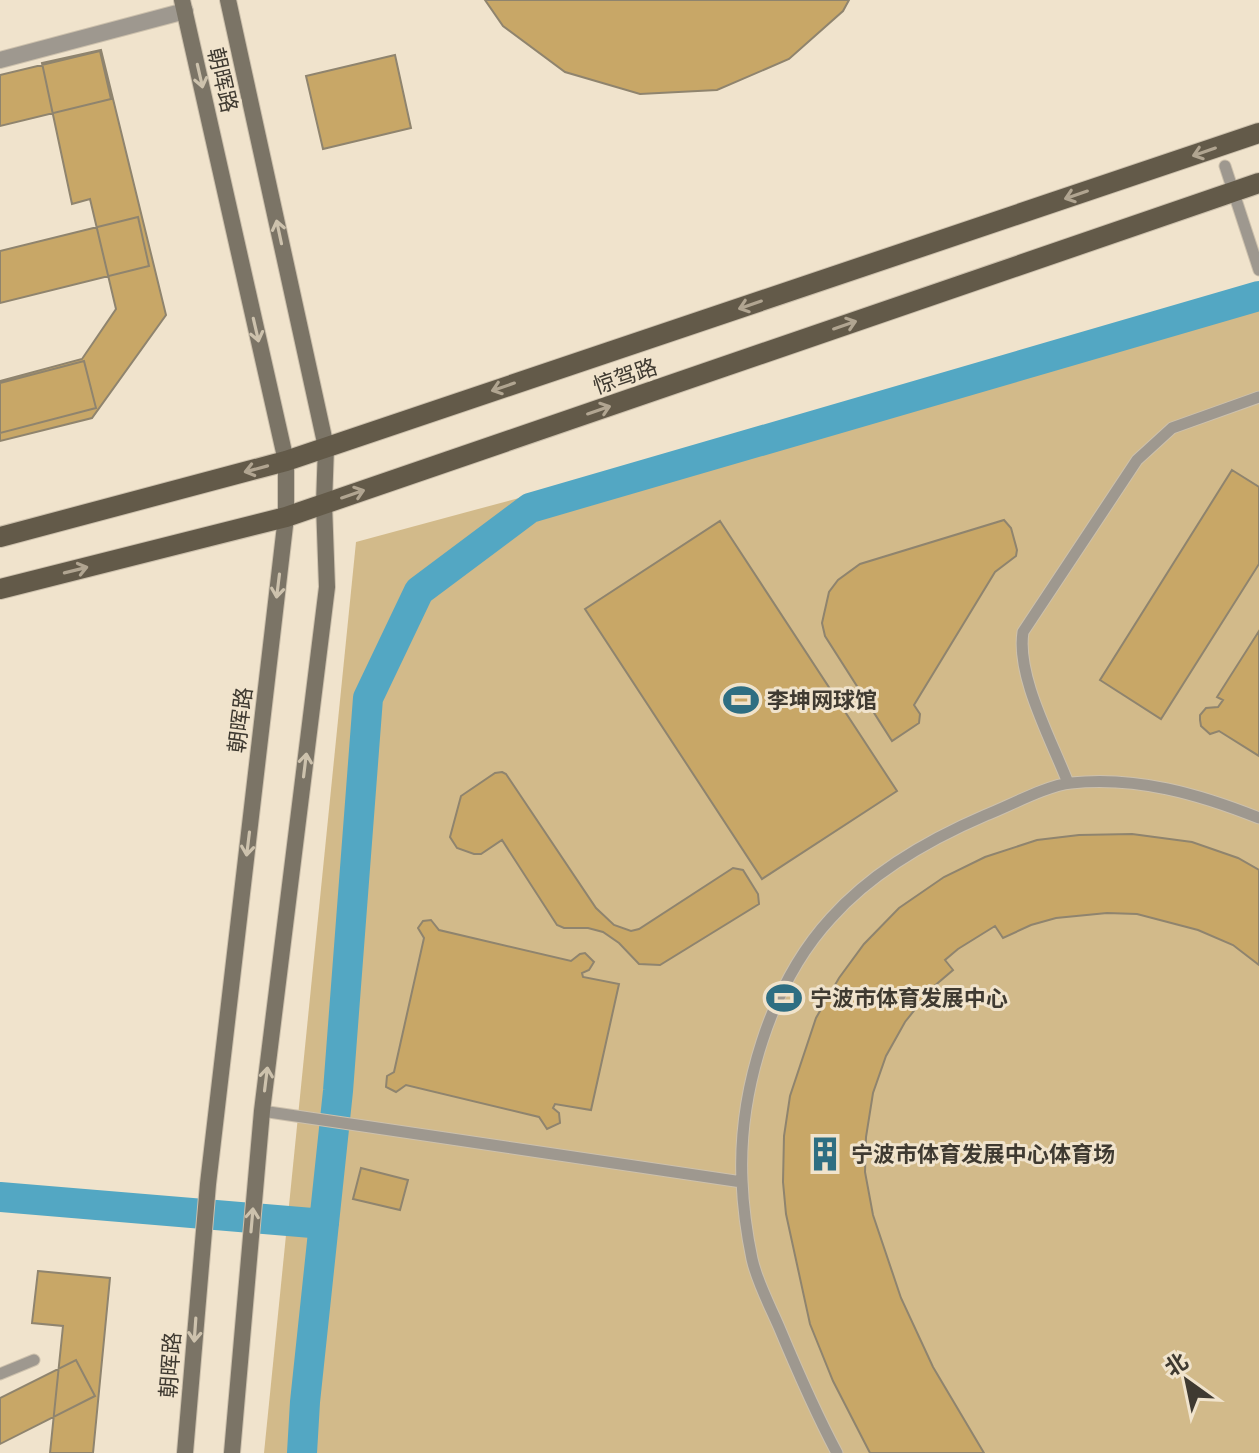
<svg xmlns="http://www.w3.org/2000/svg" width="1259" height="1453" font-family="'Golos Text','Noto Sans SC',sans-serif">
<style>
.green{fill:#d2ba8a}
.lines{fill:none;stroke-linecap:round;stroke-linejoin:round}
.canal{stroke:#53a7c3;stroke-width:30}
.building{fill:#c8a767;stroke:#8f846e;stroke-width:2}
.service-casing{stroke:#cdc1ad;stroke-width:13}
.minor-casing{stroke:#cdc1ad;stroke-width:18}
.secondary-casing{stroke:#cdc1ad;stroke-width:18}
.primary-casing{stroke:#cdc1ad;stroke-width:22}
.service{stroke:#9e988f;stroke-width:11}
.minor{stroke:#9e988f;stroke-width:16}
.secondary{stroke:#7b7466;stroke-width:16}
.primary{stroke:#635a49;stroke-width:20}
.oneway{stroke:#cdc2ad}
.oneway2{stroke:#b1a591}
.labels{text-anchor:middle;stroke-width:6;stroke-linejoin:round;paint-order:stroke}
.street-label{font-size:22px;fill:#3f3a31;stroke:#f0e3cc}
.poi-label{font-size:22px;font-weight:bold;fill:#3f3a31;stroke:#f0e3cc;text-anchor:start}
</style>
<rect width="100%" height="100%" fill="#f0e3cc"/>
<!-- green -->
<path class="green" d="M 1259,298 L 1259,1453 L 264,1453 L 356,542 Z"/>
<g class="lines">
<!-- canal -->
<path class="canal" d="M 0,1197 L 324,1224
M 302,1453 L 305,1402 L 338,1091 L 368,698 L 419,591 L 530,508 L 1259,296"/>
</g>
<!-- building -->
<path class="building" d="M 485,0 L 849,0 L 843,11 L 789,59 L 717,90 L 640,94 L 565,72 L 503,26 Z
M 101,50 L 166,315 L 92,418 L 0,441 L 0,381 L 82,359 L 116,309 L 90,199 L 72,204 L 42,63 Z
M 100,51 L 111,99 L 0,126 L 0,75 Z
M 395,55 L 411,128 L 323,149 L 306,76 Z
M 138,217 L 149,266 L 0,303 L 0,251 Z
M 84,361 L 96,408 L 0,433 L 0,383 Z
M 1232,470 L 1259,487 L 1259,564 L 1161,719 L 1100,680 Z
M 1004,520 L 1011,528 L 1017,550 L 1016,556 L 995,572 L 914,705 L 920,714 L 919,723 L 892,741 L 825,636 L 822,623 L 829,592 L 838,580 L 860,564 Z
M 720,521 L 897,791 L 762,879 L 585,609 Z
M 1259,631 L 1259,756 L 1219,731 L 1210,734 L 1201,726 L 1200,720 L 1200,715 L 1206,708 L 1218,707 L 1223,700 L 1217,697 Z
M 502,772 L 506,774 L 596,908 L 614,925 L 631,931 L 639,929 L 733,868 L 743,870 L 758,894 L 759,904 L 660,965 L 639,964 L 619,943 L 603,932 L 588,928 L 564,928 L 557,925 L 502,840 L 481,854 L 474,854 L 457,848 L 450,837 L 461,796 L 495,773 Z
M 1132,834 L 1192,842 L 1238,858 L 1259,870 L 1259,965 L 1233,945 L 1198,930 L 1137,914 L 1107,913 L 1056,918 L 1031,925 L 1003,938 L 995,926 L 958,949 L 945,960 L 953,970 L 932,988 L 905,1022 L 886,1056 L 873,1093 L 866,1137 L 865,1172 L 873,1215 L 901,1298 L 933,1367 L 984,1453 L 870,1453 L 833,1381 L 810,1324 L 786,1214 L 783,1182 L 784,1136 L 790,1096 L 816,1018 L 839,978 L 864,944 L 899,908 L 944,877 L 985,857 L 1037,840 L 1079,835 Z
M 431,920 L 439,930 L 571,961 L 580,954 L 585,953 L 594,962 L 589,970 L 582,973 L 583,977 L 619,984 L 591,1110 L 555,1104 L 553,1108 L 559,1113 L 560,1123 L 547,1129 L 539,1117 L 406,1085 L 396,1092 L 386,1087 L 387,1076 L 394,1072 L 424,938 L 418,928 L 423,921 Z
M 361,1168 L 408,1180 L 400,1210 L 353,1199 Z
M 38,1271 L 110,1278 L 93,1453 L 50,1453 L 63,1326 L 32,1323 Z
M 76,1360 L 95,1396 L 0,1444 L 0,1398 Z"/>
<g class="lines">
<!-- service casing -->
<g class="service-casing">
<path id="service" d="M 1225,166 L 1259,270
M 1068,783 C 1052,741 1016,676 1023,632 L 1137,460 L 1172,428 L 1259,397
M 262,1111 L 742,1182
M 0,1374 L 34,1360
M 837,1453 C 815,1412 797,1370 779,1327 C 770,1306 757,1282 752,1259 C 747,1235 743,1206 742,1181 C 738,1093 770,984 831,918 C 872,872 930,839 986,815 C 1009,806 1048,785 1071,783 C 1136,776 1199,794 1259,818"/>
</g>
<!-- minor casing -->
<g class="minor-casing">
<path id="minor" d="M 0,60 L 185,11"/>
</g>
<!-- secondary casing -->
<g class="secondary-casing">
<path id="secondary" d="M 182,0 L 286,461 L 286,517 L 208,1184 L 185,1453
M 228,0 L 326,447 L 324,504 L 327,587 L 262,1111 L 232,1453"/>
</g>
<!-- primary casing -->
<g class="primary-casing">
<path id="primary" d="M 0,537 L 286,461 L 1259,133
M 0,589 L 286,517 L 1259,183"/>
</g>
<!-- service -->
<use href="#service" class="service"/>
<!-- minor -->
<use href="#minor" class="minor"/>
<!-- secondary -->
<use href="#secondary" class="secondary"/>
<!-- primary -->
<use href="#primary" class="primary"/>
</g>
<!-- one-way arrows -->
<defs><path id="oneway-shaft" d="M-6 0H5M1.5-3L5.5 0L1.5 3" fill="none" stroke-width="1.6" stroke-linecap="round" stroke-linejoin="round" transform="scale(2)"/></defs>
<g class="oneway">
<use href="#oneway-shaft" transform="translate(200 76) rotate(77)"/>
<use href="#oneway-shaft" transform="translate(279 232) rotate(-102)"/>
<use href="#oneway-shaft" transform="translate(256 330) rotate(77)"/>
<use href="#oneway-shaft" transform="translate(278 586) rotate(97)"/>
<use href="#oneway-shaft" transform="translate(305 765) rotate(-83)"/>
<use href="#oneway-shaft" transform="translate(248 844) rotate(97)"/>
<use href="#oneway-shaft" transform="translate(266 1079) rotate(-83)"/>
<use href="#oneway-shaft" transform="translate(252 1220) rotate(-85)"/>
<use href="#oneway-shaft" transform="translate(195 1330) rotate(94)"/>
</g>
<g class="oneway2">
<use href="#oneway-shaft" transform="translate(1204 152) rotate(161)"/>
<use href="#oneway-shaft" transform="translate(1076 195) rotate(161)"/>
<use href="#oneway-shaft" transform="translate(750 305) rotate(161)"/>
<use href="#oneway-shaft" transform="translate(845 325) rotate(-19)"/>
<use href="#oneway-shaft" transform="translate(503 387) rotate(161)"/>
<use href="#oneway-shaft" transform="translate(599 410) rotate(-19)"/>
<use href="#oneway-shaft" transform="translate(256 469) rotate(165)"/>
<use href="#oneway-shaft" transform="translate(353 494) rotate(-19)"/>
<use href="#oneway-shaft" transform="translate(76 570) rotate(-14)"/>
</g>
<!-- icons -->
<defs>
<g id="stadium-bare" transform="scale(2.76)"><path d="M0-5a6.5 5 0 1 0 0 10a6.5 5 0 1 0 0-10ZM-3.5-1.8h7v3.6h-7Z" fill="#2e6e82" stroke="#f0e3cc" stroke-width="2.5" paint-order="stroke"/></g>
<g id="building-bare" transform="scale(2.76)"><path d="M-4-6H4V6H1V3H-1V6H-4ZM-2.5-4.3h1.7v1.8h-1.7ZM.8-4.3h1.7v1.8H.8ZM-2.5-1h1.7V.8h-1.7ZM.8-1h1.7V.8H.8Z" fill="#2e6e82" stroke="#f0e3cc" stroke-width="2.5" paint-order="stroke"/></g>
</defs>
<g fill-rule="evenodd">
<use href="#stadium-bare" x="741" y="700"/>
<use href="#stadium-bare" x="784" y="998"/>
<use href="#building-bare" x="825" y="1154"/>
</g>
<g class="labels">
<!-- street labels -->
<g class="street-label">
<text transform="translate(223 80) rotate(77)" y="8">朝晖路</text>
<text transform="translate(625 376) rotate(-19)" y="8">惊驾路</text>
<text transform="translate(240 720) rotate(-83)" y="8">朝晖路</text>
<text transform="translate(170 1365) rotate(-86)" y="8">朝晖路</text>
</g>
<!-- poi labels -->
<g class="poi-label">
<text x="767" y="708">李坤网球馆</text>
<text x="810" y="1006">宁波市体育发展中心</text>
<text x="851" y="1162">宁波市体育发展中心体育场</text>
</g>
</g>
<!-- north arrow -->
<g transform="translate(1187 1381) rotate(327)" stroke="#f0e3cc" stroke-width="6" paint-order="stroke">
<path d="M0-6L14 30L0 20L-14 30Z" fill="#3f3a31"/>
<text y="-12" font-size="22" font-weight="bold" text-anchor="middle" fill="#3f3a31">北</text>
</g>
</svg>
